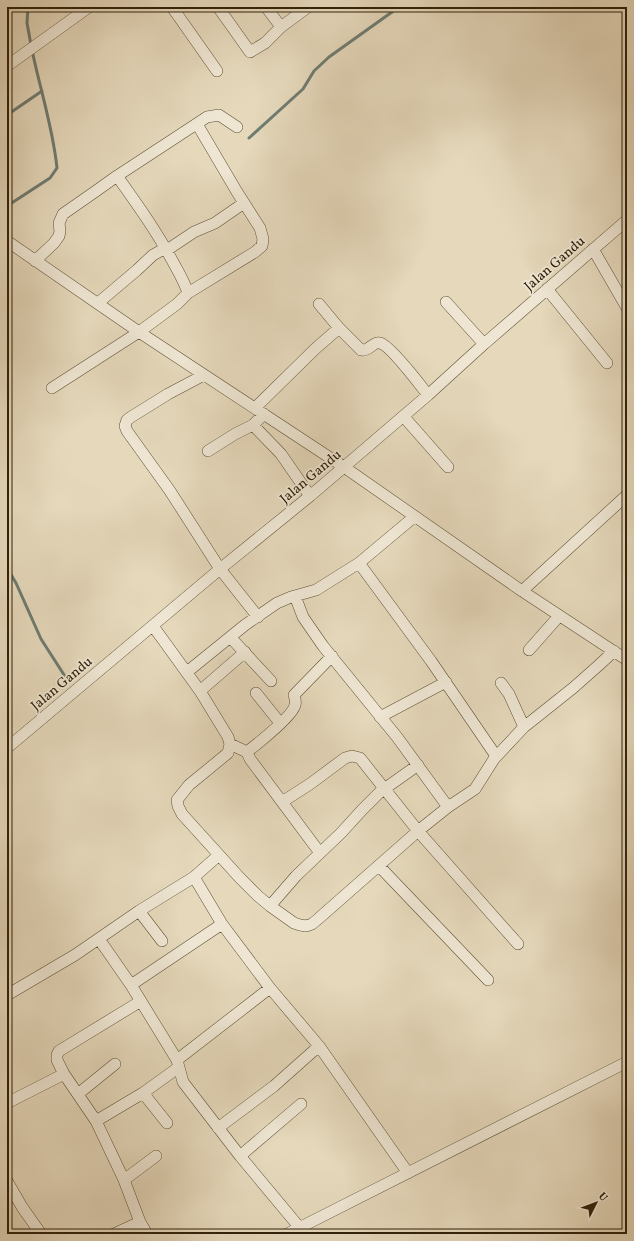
<svg xmlns="http://www.w3.org/2000/svg" width="634" height="1241" font-family="Vollkorn,serif">
<style>
.lines{fill:none;stroke-linecap:round;stroke-linejoin:round}
.stream{stroke:#6e7c72;stroke-width:3}
.street-casing{stroke:#5e4f36;stroke-width:12}
.street{stroke:#eee6d3;stroke-width:11}
.labels{text-anchor:middle;stroke-width:3.5;stroke-linejoin:round;paint-order:stroke}
.street-label{font-size:14px;fill:#31210a;stroke:#eee6d3}
</style>
<rect width="100%" height="100%" fill="#e5d8bb"/>
<filter id="stains"><feTurbulence type="fractalNoise" baseFrequency=".005" numOctaves="4"/><feColorMatrix values="0 0 0 0 .2 0 0 0 0 .09 0 0 0 0 .02 0 0 0 .5 -.17"/></filter>
<radialGradient id="worn" r=".72"><stop offset=".6" stop-color="#630" stop-opacity="0"/><stop offset="1" stop-color="#630" stop-opacity=".3"/></radialGradient>
<g class="lines">
<!-- stream -->
<path class="stream" d="M 28,7 L 27,23 L 31,45
M 7,115 L 42,91
M 249,138 L 303,89 L 314,71 L 329,57 L 399,7
M 7,206 L 50,178 L 57,168 C 53,128 40,89 32,50
M 7,568 L 16,583 L 41,639 L 68,681"/>
<!-- street casing -->
<g class="street-casing">
<path id="street" d="M 172,7 L 217,71
M 218,7 L 250,52 L 265,43 L 281,27 L 308,7
M 266,7 L 281,27
M 7,66 L 89,7
M 117,176 C 137,204 157,232 173,262 C 179,273 184,281 188,293
M 7,241 L 139,332 L 344,467 L 522,591 L 627,660
M 593,249 L 627,308
M 35,261 L 54,243 L 59,236 L 60,231 L 59,223 L 63,214 L 96,191 L 117,176 L 207,117 L 219,115 L 237,127
M 547,289 L 607,363
M 446,302 L 484,344
M 98,303 L 137,270 L 153,255 L 162,250 L 167,250 L 194,232 L 215,223 L 244,203
M 319,304 L 339,328
M 204,375 L 168,394 L 131,417 L 127,420 L 125,426 L 127,431 L 170,491 L 220,569 L 258,617
M 52,388 L 139,332 L 177,304 L 188,293 L 255,252 L 262,246 L 263,239 L 260,228 L 237,192 L 197,124
M 255,408 L 315,349 L 339,328 L 361,350 C 369,352 373,341 380,343 C 390,345 421,386 428,395
M 404,417 L 448,467
M 253,425 L 281,454 L 310,496
M 208,451 L 235,434 L 253,425 L 264,414
M 359,563 L 431,661 L 496,756
M 522,591 L 627,495
M 295,596 L 303,617 L 323,646 L 397,737 L 448,807
M 153,626 L 200,691 L 228,737 L 230,744 L 228,753 L 189,785 L 177,800 L 178,806 L 182,814 L 239,877 L 258,896 L 270,906 L 294,923 L 300,925 L 306,926 L 312,924 L 318,919 L 418,831 L 448,807 L 475,789 L 494,759 L 524,727 L 573,688 L 599,665 L 614,651
M 231,638 L 271,681
M 529,650 L 559,616
M 187,672 L 245,625 L 277,603 L 291,597 L 316,590 L 359,563 L 414,517
M 501,683 L 509,694 L 524,727
M 200,691 L 245,652
M 256,693 L 280,723
M 380,717 L 446,682
M 230,744 L 247,752 C 257,744 293,716 295,705 C 296,702 295,698 294,695 L 332,656
M 7,748 L 220,569 L 310,496 L 428,395 L 484,344 L 627,220
M 247,752 L 250,759 L 320,853
M 282,802 L 310,784 L 345,758 L 352,756 L 360,758 L 418,831 L 518,944
M 379,866 L 488,980
M 194,877 L 222,924 L 270,988 L 319,1046 L 408,1173
M 270,906 L 296,876 L 341,833 L 362,810 L 380,792 L 418,765
M 139,911 L 162,941
M 99,939 L 131,985 L 177,1060 L 183,1082 L 240,1156 L 300,1228
M 131,985 L 222,924
M 7,995 L 75,955 L 139,911 L 194,877 L 219,855
M 177,1060 L 270,988
M 143,1093 L 167,1123
M 78,1094 L 115,1064
M 7,1103 L 64,1074
M 96,1121 L 143,1093 L 179,1067
M 218,1128 L 274,1086 L 319,1046
M 240,1156 L 301,1104
M 124,1180 L 156,1156
M 7,1181 L 22,1207 L 41,1234
M 140,1222 L 124,1180 L 96,1121 L 64,1074 L 57,1060 L 57,1055 L 59,1051 L 141,1001
M 114,1234 L 140,1222 L 147,1234
M 287,1234 L 627,1062"/>
</g>
<!-- street -->
<use href="#street" class="street"/>
</g>
<g class="labels">
<!-- street labels -->
<g class="street-label">
<text transform="translate(554 263) rotate(-41)" y="5">Jalan Gandu</text>
<text transform="translate(310 476) rotate(-40)" y="5">Jalan Gandu</text>
<text transform="translate(61 683) rotate(-40)" y="5">Jalan Gandu</text>
</g>
</g>
<!-- margin -->
<rect width="634" height="1241" fill="none" stroke="#e5d8bb" stroke-width="24"/>
<rect x="8" y="8" width="618" height="1225" fill="none" stroke="#31210a" stroke-width="2"/>
<rect x="12" y="12" width="610" height="1217" fill="none" stroke="#31210a"/>
<!-- north arrow -->
<g transform="translate(596 1203) rotate(48)" stroke="#eee6d3" stroke-width="3" paint-order="stroke">
<path d="M0-3L7 15L0 10L-7 15Z" fill="#31210a"/>
<text y="-6" font-size="11" font-weight="bold" text-anchor="middle" fill="#31210a">U</text>
</g>
<rect width="100%" height="100%" filter="url(#stains)"/>
<rect width="100%" height="100%" fill="url(#worn)"/>
</svg>
